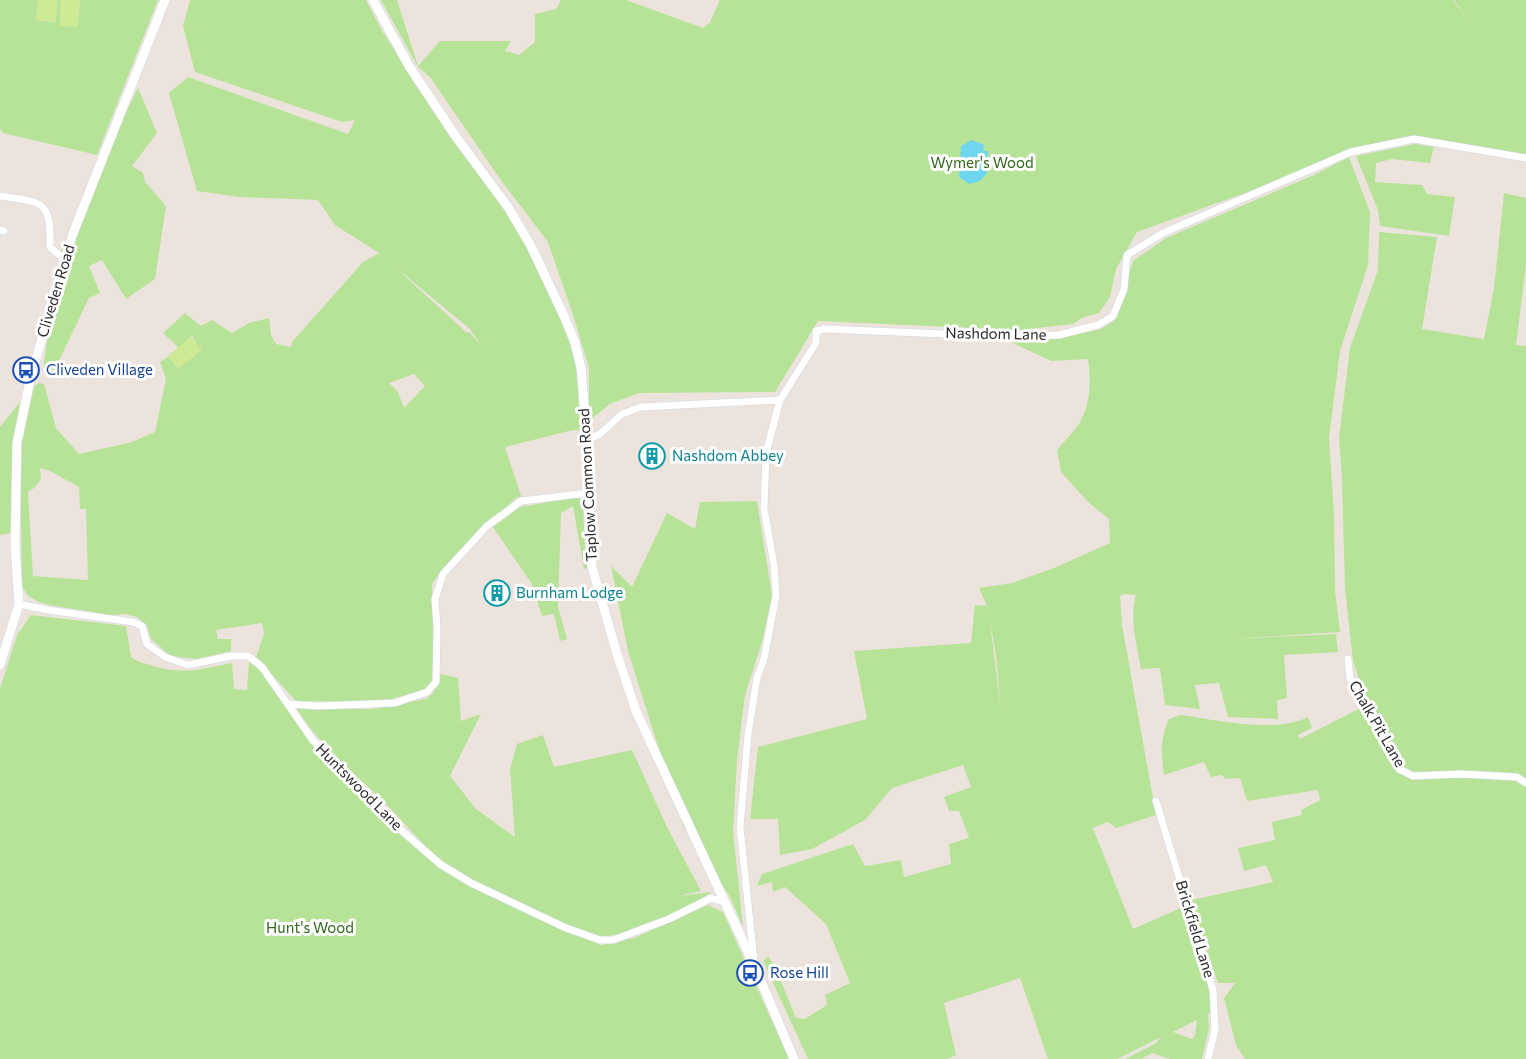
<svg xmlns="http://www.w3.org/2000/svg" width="1526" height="1059" font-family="Commissioner,sans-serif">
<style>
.green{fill:#b7e398;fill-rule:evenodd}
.pitch{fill:#cceb94}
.water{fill:#6ed7ef}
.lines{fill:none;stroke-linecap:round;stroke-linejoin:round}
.street-casing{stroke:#d1d6e3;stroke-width:8}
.secondary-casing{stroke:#d1d6e3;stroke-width:10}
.street{stroke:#fff;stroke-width:7}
.secondary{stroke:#fff;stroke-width:9}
.labels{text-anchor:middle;stroke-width:6;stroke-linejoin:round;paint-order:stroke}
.park-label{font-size:15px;fill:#30681a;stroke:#fff}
.street-label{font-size:15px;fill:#2a2a2a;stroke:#fff}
.transit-label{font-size:15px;fill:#164399;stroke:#fff;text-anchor:start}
.culture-label{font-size:15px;fill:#0d838f;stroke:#fff;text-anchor:start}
</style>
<rect width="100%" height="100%" fill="#ece4dc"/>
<!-- green -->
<path class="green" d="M 0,0 L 38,0 L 36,20 L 55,22 L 57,0 L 61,0 L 60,26 L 78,26 L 80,0 L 158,0 L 97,155 L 3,133 L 0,129 Z
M 190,0 L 366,0 L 382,31 L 459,149 L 513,219 L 534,255 L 566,331 L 577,368 L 580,431 L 573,430 L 505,447 L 522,499 L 517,497 L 442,569 L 432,584 L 434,677 L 426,689 L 381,702 L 296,701 L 256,657 L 264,634 L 262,623 L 216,630 L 218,639 L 231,639 L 231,651 L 197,659 L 171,656 L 151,639 L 147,626 L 137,617 L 125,614 L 111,615 L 49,605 L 39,602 L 28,596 L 22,586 L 20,445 L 34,387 L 39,383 L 44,384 L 56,428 L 79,454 L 132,442 L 155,432 L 166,379 L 160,362 L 169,356 L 200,350 L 192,336 L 179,348 L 163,333 L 185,313 L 201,326 L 212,320 L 232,333 L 249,323 L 269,318 L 271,335 L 276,344 L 291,347 L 292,342 L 363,262 L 379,253 L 335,225 L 318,200 L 239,197 L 197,191 L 169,93 L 188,77 L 348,134 L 355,120 L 342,122 L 195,72 L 183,26 ZM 395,267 L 470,329 L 480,344 L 469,332 L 467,333 ZM 414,374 L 425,386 L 404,408 L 398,392 L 389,383 ZM 40,468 L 50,471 L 79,487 L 80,509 L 86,509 L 88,580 L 33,576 L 28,492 L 34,488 L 41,479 Z
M 381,0 L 397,0 L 418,66 L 440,41 L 511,41 L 505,51 L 519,55 L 535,42 L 535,14 L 556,9 L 561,0 L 626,0 L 703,28 L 710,22 L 720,0 L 1453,0 L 1470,23 L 1454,0 L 1526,0 L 1526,157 L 1414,137 L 1351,149 L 1245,193 L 1137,232 L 1116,269 L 1110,297 L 1099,313 L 1082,318 L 1073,324 L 1019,330 L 818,321 L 775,392 L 639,393 L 610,404 L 589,421 L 589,368 L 574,318 L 548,242 L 500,179 L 430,77 L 418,67 Z
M 138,88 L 157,133 L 132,166 L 143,173 L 145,182 L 166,206 L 155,279 L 126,299 L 102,260 L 89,266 L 100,293 L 89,298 L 54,371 L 43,367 L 62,250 L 69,229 Z
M 1415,144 L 1434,147 L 1430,163 L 1392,159 L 1376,163 L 1375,182 L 1422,185 L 1427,194 L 1455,197 L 1449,236 L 1380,226 L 1378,210 L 1356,156 Z
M 1349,157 L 1370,212 L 1368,265 L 1340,351 L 1329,438 L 1334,514 L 1335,591 L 1340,632 L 1230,639 L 1336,634 L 1338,652 L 1284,655 L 1287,698 L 1277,700 L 1278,719 L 1228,717 L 1219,683 L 1195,685 L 1200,709 L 1165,705 L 1160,668 L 1141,669 C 1137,646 1129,618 1136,595 L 1124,594 L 1120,596 L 1122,625 L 1156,815 L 1116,828 L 1108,822 L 1093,828 L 1133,929 L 1185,906 L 1210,991 L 1211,1012 L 1208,1014 L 1209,1028 L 1202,1059 L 1170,1059 L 1152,1053 L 1141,1059 L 1125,1059 L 1155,1044 L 1161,1037 L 1117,1059 L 1048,1059 L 1020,978 L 944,1003 L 956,1055 L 947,1059 L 808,1059 L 763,961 L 768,956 L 775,967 L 796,1018 L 805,1019 L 827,1005 L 825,995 L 850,983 L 826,924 L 785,887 L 773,892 L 772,882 L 757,886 L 762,874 L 853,844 L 865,866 L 901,860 L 904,877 L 951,864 L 949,844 L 969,838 L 959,811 L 949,811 L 944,797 L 971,787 L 963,765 L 892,788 L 865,820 L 812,849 L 780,855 L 778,819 L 750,819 L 758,747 L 867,719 L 854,651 L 971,643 L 975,605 L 987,606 L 979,588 L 1012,583 L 1054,568 L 1110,543 L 1109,519 L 1088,502 L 1061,472 L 1057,450 C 1064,441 1073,433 1079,424 C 1091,405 1091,379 1088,359 L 1051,361 L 1011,342 L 1060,338 L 1101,329 L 1114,321 L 1133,261 L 1166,238 L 1314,175 ZM 990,622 L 996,655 L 1001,712 L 1001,711 ZM 1197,1020 L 1195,1035 L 1192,1039 L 1173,1032 Z
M 1504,193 L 1526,198 L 1526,264 L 1516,345 L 1526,346 L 1526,1059 L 1245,1059 L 1236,1045 L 1224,998 L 1235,983 L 1218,983 L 1201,936 L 1192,900 L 1273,882 L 1266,865 L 1244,871 L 1238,848 L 1275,840 L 1272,822 L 1302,815 L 1301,810 L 1320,800 L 1318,790 L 1247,801 L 1240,778 L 1225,779 L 1222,775 L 1211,777 L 1204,762 L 1164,775 C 1161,755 1160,737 1169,719 L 1181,715 C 1218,720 1274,734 1308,717 L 1312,728 L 1298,735 L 1300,739 L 1370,703 L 1362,689 L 1353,661 L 1345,589 L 1342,477 L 1339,438 L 1350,348 L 1378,270 L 1379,232 L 1437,237 L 1422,329 L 1484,339 L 1494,288 Z
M 20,402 L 12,445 L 12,533 L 0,535 L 0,427 Z
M 572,498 L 579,498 L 583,503 L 585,551 L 589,568 L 584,569 L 573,506 L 561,513 L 558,607 L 567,639 L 560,641 L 554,614 L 542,616 L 532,584 L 493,527 L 520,507 Z
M 757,501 L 772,596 L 762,642 L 745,695 L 737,760 L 733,831 L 743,927 L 730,897 L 683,826 L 628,651 L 611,566 L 632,587 L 667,513 L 695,529 L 700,502 Z
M 31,615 L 126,626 L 131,657 C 137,662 145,663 153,666 C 185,675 201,669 232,663 L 234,689 L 247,690 L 249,661 L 254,663 L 271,682 L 298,722 L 310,743 L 330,767 L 439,868 L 466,884 L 553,925 L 601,945 L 634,938 L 708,905 L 723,912 L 789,1059 L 0,1059 L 0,689 L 17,635 Z
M 441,674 L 458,678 L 461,721 L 481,714 L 450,776 L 476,809 L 515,837 L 510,769 L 517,744 L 543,735 L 554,767 L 632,750 L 668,829 L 701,891 L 678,896 L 712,892 C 685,909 635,936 603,936 C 586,935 567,924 551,917 C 519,903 470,882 442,861 C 421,844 403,821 384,802 C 353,772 320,746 297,709 L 372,709 L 426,699 L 433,693 Z"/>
<!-- pitch -->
<path class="pitch" d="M 38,0 L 57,0 L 56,22 L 36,20 Z
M 61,0 L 80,0 L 78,27 L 60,26 Z
M 191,337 L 202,350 L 178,369 L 168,356 Z"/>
<!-- water -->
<path class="water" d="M 972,140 L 984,145 L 983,151 L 988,151 L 987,173 L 980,181 L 969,184 L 959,177 L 961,146 Z"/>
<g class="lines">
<!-- street casing -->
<g class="street-casing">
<path id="street" d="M 0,196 C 43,203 51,199 50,247 L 65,260
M 0,230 L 4,231
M 587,440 L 600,434 L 622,414 L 641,407 L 780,400 L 816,343 L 816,331 L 824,329 L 1019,337 L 1059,335 L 1098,325 L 1113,316 L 1124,289 L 1127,255 L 1163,233 L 1351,152 L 1414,139 L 1526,158
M 19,604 L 48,610 L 133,622 L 142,626 L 147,644 L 165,657 L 188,665 L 231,656 L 248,656 L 252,659 L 262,667 L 312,739 L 395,825 L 440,864 L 471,883 L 566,928 L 600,940 L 613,940 L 669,919 L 711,898 L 724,902
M 1348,659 L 1350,679 L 1399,769 L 1413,776 L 1461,774 L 1517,777 L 1526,783
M 288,704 L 318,706 L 395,703 L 427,692 L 436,682 L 437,628 L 435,599 L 443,574 L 487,526 L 521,501 L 588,493
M 1156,801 L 1213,990 L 1215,1030 L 1208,1059
M 754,961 L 740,827 L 748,735 L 757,678 L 764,659 L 776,595 L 774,565 L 764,509 L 766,453 L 780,400"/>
</g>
<!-- secondary casing -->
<g class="secondary-casing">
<path id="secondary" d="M 373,0 L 409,66 L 454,134 L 508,207 L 531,246 L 565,318 L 575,343 L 581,368 L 587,440 L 592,567 L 617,654 L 636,711 L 755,967 L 794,1059
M 0,665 L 19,604 L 15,546 L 17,443 L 31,376 L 72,236 L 165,0"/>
</g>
<!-- street -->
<use href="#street" class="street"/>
<!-- secondary -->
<use href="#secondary" class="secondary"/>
</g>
<!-- icons -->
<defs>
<g id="bus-ring" transform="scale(1.35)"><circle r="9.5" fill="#fff" stroke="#1a4fb4" stroke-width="1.5"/><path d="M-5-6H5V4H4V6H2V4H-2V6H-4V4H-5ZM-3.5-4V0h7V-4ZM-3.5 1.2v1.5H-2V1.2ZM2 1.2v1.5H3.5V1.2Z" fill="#1a4fb4"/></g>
<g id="building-ring" transform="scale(1.35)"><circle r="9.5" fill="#fff" stroke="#0f9aa8" stroke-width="1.5"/><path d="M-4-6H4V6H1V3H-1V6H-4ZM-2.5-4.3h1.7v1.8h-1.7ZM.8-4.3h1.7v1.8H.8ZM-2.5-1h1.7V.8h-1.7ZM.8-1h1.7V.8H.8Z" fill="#0f9aa8"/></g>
</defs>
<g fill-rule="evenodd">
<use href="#bus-ring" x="26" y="370"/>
<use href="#building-ring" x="652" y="456"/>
<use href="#building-ring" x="497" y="593"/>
<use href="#bus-ring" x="750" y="973"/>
</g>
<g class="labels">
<!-- park labels -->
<g class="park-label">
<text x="982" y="168">Wymer's Wood</text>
<text x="310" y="933">Hunt's Wood</text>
</g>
<!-- street labels -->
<g class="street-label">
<text transform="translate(56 291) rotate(-73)" y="5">Cliveden Road</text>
<text transform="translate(996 334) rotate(1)" y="5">Nashdom Lane</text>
<text transform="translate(588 485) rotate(-93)" y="5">Taplow Common Road</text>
<text transform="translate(1377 724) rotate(60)" y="5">Chalk Pit Lane</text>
<text transform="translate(359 787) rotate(45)" y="5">Huntswood Lane</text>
<text transform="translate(1195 929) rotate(73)" y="5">Brickfield Lane</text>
</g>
<!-- transit labels -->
<g class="transit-label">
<text x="46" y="375">Cliveden Village</text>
<text x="770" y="978">Rose Hill</text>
</g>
<!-- culture labels -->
<g class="culture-label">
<text x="672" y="461">Nashdom Abbey</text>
<text x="516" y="598">Burnham Lodge</text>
</g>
</g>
</svg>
